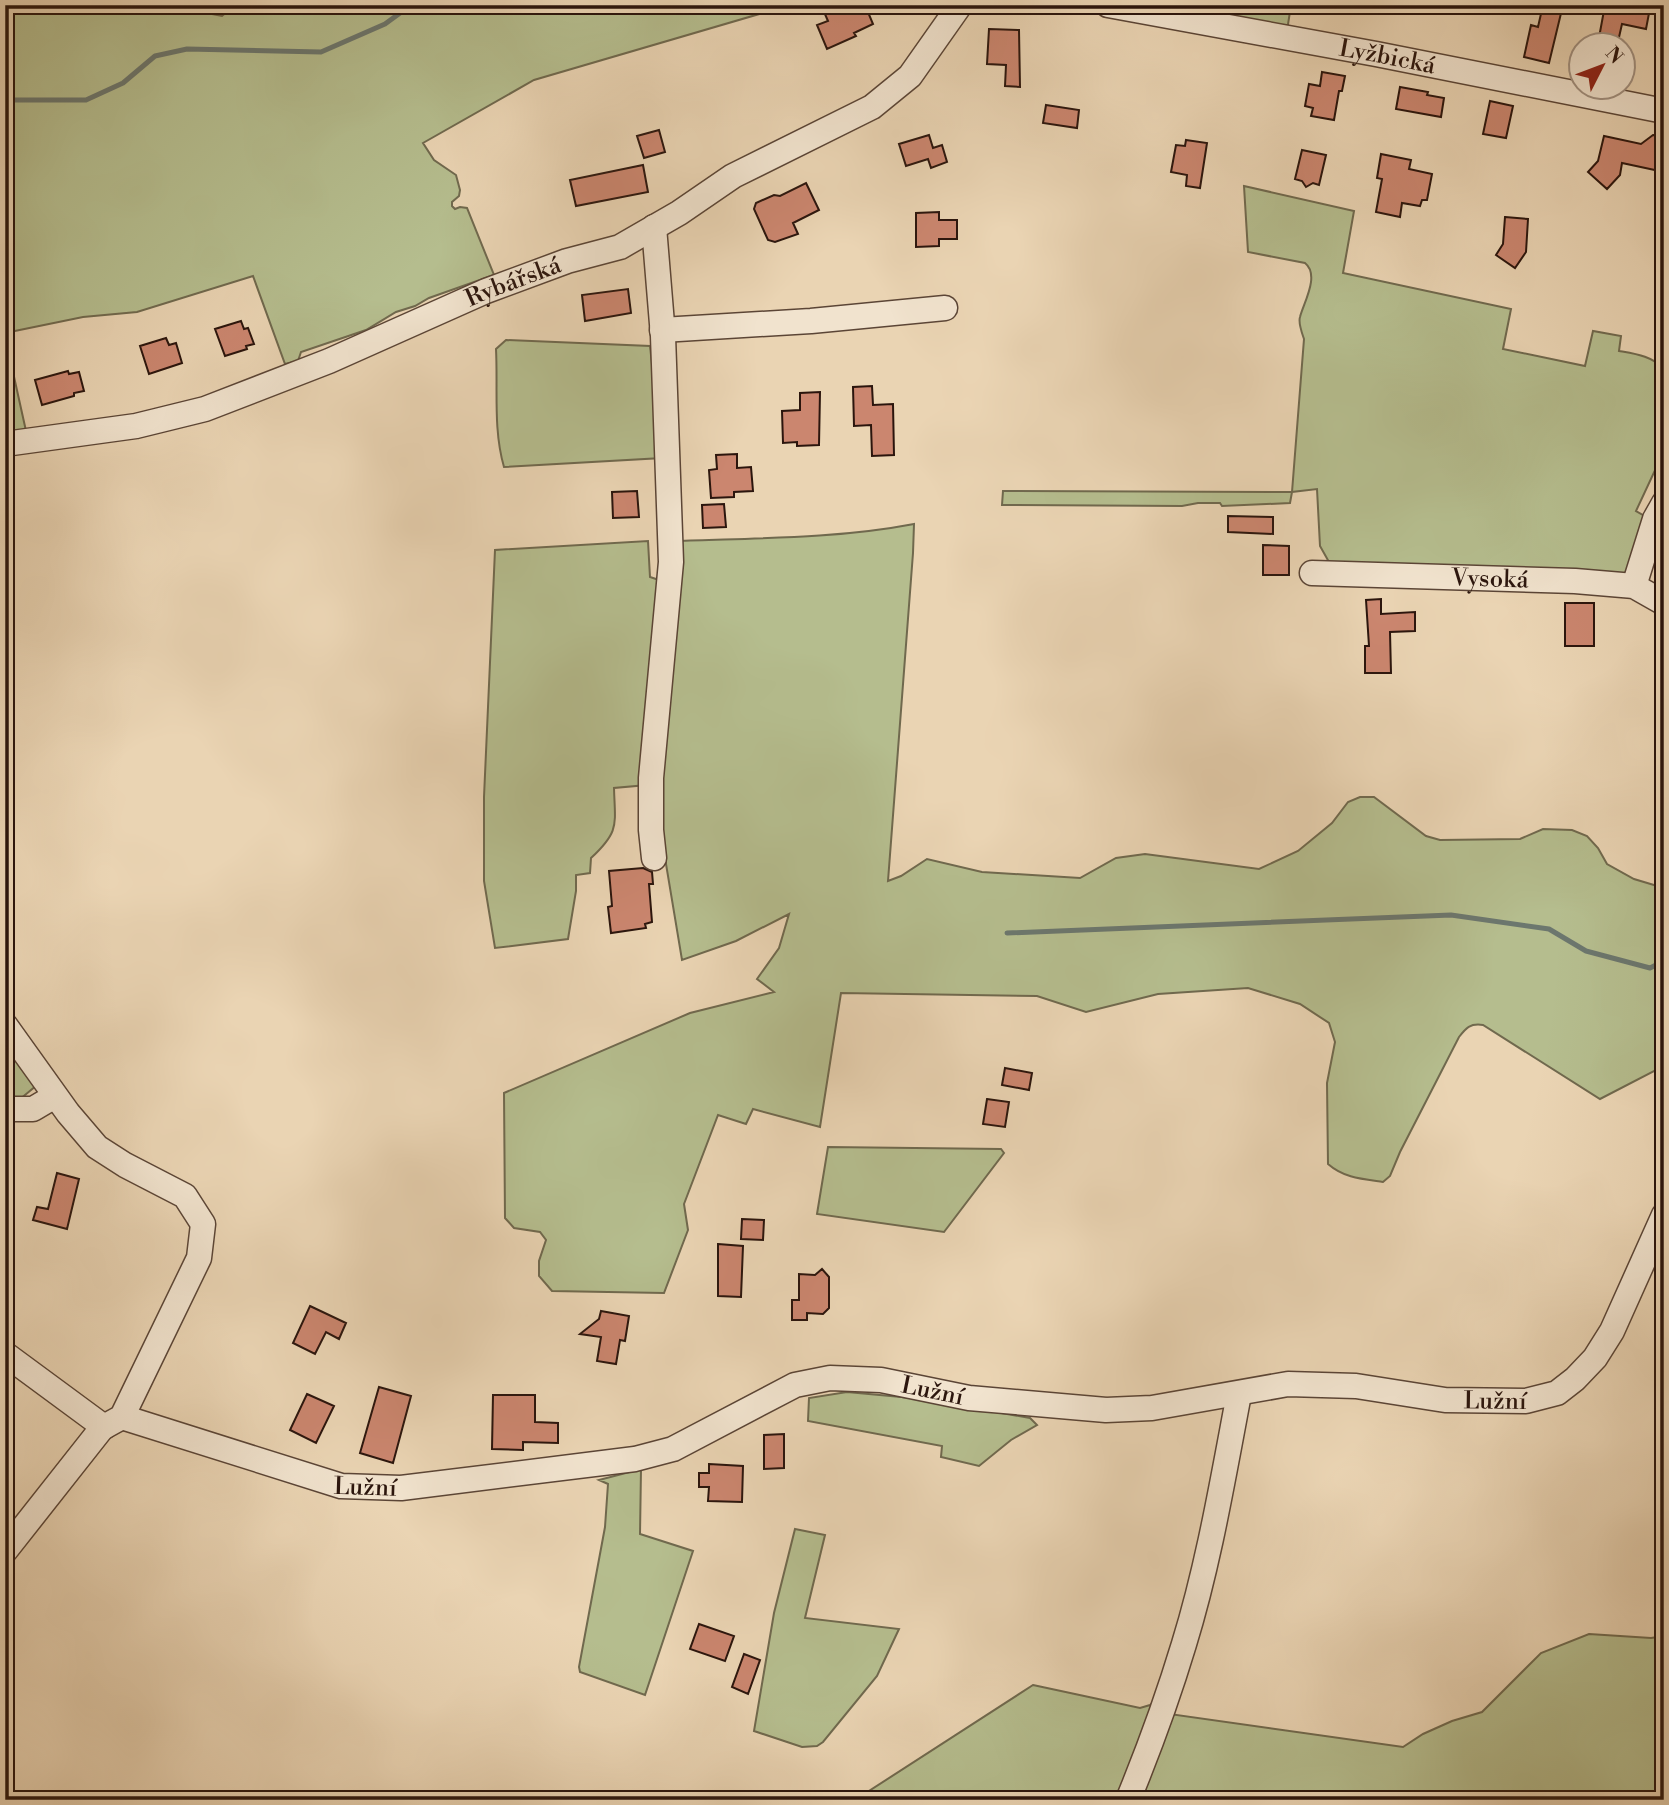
<svg xmlns="http://www.w3.org/2000/svg" width="1669" height="1805" font-family="'Libre Bodoni',serif">
<style>
.green{fill:#b5bd8e;stroke:#70694e;stroke-width:2}
.lines{fill:none;stroke-linecap:round;stroke-linejoin:round}
.stream{stroke:#6c776e;stroke-width:5}
.building{fill:#cb866f;stroke:#2b150d;stroke-width:2}
.minor-casing{stroke:#5b4536;stroke-width:27}
.minor{stroke:#f1e3ce;stroke-width:24}
.labels{text-anchor:middle;stroke-width:7;stroke-linejoin:round;paint-order:stroke}
.street-label{font-size:24px;fill:#2b150d;stroke:#f1e3ce}
</style>
<rect width="100%" height="100%" fill="#ead4b3"/>
<filter id="stains"><feTurbulence type="fractalNoise" baseFrequency=".00286" numOctaves="4"/><feColorMatrix values="0 0 0 0 .2 0 0 0 0 .09 0 0 0 0 .02 0 0 0 .5 -.17"/></filter>
<radialGradient id="worn" r=".72"><stop offset=".6" stop-color="#630" stop-opacity="0"/><stop offset="1" stop-color="#630" stop-opacity=".3"/></radialGradient>
<!-- green -->
<path class="green" d="M 35,5 L 165,5 L 222,16 L 235,5 L 790,5 L 534,80 L 423,143 L 434,160 L 456,175 L 460,190 L 459,196 L 452,202 L 452,206 L 455,209 L 460,207 L 467,208 L 494,275 L 429,298 L 415,306 L 396,312 L 366,330 L 301,352 L 298,361 L 285,364 L 253,276 L 137,312 L 83,317 L 5,333 L 5,7 Z
M 1147,5 L 1291,5 L 1287,31 Z
M 1244,186 L 1354,211 L 1343,273 L 1511,309 L 1503,349 L 1585,366 L 1593,331 L 1621,336 L 1619,351 C 1636,354 1652,356 1664,369 L 1664,451 L 1636,511 L 1648,518 L 1627,580 L 1329,562 L 1320,546 L 1317,489 L 1292,492 L 1290,503 L 1222,506 L 1220,503 L 1198,503 L 1182,506 L 1002,505 L 1003,491 L 1292,492 L 1304,339 C 1302,333 1298,323 1300,317 C 1304,302 1320,275 1305,263 L 1248,252 Z
M 5,336 L 26,431 L 5,434 Z
M 506,340 L 650,346 L 662,458 L 504,467 C 493,429 498,389 496,349 Z
M 914,524 L 913,553 L 888,881 L 901,876 L 927,859 L 982,872 L 1080,878 L 1116,858 L 1145,854 L 1259,869 L 1298,851 L 1332,823 L 1348,802 L 1360,797 L 1374,797 L 1426,836 L 1440,840 L 1520,839 L 1543,829 L 1572,830 L 1587,836 L 1598,848 L 1607,864 L 1634,879 L 1664,888 L 1664,1066 L 1600,1099 L 1483,1025 C 1470,1023 1466,1028 1459,1037 L 1400,1152 L 1390,1176 L 1383,1182 C 1362,1179 1344,1178 1328,1164 L 1327,1083 L 1335,1042 L 1329,1023 L 1300,1004 L 1248,988 L 1158,994 L 1086,1012 L 1037,996 L 841,993 L 820,1127 L 753,1109 L 746,1124 L 718,1115 L 684,1204 L 688,1230 L 664,1293 L 552,1291 L 539,1276 L 539,1261 L 546,1240 L 540,1232 L 514,1228 L 505,1218 L 504,1093 L 690,1013 L 774,992 L 757,979 L 779,948 L 789,914 L 736,941 L 682,960 L 659,822 L 676,541 C 754,538 836,539 914,524 Z
M 648,541 L 650,577 L 659,580 L 647,785 L 614,788 C 615,825 620,831 591,858 L 590,873 L 576,875 L 576,891 L 568,939 L 495,948 L 484,881 L 484,797 L 495,550 Z
M 5,1036 L 37,1085 L 19,1100 L 5,1097 Z
M 828,1147 L 1001,1149 L 1004,1153 L 944,1232 L 817,1214 Z
M 847,1392 L 923,1399 L 1030,1418 L 1037,1425 L 1011,1440 L 979,1466 L 941,1457 L 942,1446 L 808,1421 L 809,1398 Z
M 641,1469 L 640,1534 L 693,1551 L 645,1695 L 580,1672 L 579,1667 L 605,1527 L 608,1484 L 599,1480 Z
M 795,1529 L 825,1535 L 805,1618 L 899,1629 L 877,1676 L 823,1742 L 817,1746 L 802,1747 L 754,1731 L 774,1613 Z
M 1589,1634 L 1651,1638 L 1664,1636 L 1664,1800 L 1134,1800 L 1170,1714 L 1403,1747 L 1423,1734 L 1452,1721 L 1482,1712 L 1541,1653 Z
M 1033,1685 L 1140,1708 L 1150,1705 L 1160,1697 L 1119,1800 L 855,1800 Z"/>
<g class="lines">
<!-- stream -->
<path class="stream" d="M 5,100 L 86,100 L 123,83 L 155,56 L 187,49 L 321,52 L 385,24 L 411,5
M 1007,933 L 1451,915 L 1549,929 L 1586,951 L 1650,968 L 1664,961"/>
</g>
<!-- building -->
<path class="building" d="M 821,5 L 865,5 L 873,24 L 854,33 L 856,36 L 827,49 L 817,25 L 828,21 Z
M 1543,5 L 1563,5 L 1549,63 L 1524,57 L 1531,25 L 1538,27 Z
M 1605,5 L 1636,5 L 1650,8 L 1646,29 L 1622,24 L 1617,46 L 1598,43 Z
M 989,29 L 1019,30 L 1020,87 L 1005,86 L 1006,65 L 987,64 Z
M 1322,72 L 1345,76 L 1342,91 L 1339,91 L 1334,120 L 1311,116 L 1313,108 L 1305,106 L 1309,84 L 1320,86 Z
M 1400,87 L 1428,92 L 1427,95 L 1444,98 L 1441,117 L 1396,109 Z
M 1490,101 L 1513,106 L 1506,138 L 1483,134 Z
M 1046,105 L 1079,110 L 1077,128 L 1043,123 Z
M 659,130 L 665,152 L 644,158 L 637,136 Z
M 929,135 L 933,148 L 942,145 L 947,162 L 931,168 L 928,159 L 906,166 L 899,144 Z
M 1653,135 L 1659,136 L 1664,144 L 1664,172 L 1622,163 L 1620,175 L 1607,189 L 1588,172 L 1598,161 L 1604,136 L 1641,144 Z
M 1186,140 L 1207,143 L 1200,188 L 1186,186 L 1187,175 L 1171,172 L 1176,145 L 1185,146 Z
M 1302,150 L 1326,155 L 1319,185 L 1313,183 L 1306,187 L 1302,181 L 1295,179 Z
M 1381,154 L 1411,160 L 1409,169 L 1432,174 L 1427,200 L 1422,200 L 1420,206 L 1402,203 L 1400,217 L 1376,212 L 1382,179 L 1377,178 Z
M 643,165 L 648,192 L 576,206 L 570,180 Z
M 806,183 L 819,210 L 793,223 L 798,234 L 775,242 L 768,240 L 754,209 L 756,203 L 774,195 L 780,196 Z
M 939,212 L 939,220 L 957,220 L 957,239 L 939,239 L 939,246 L 916,247 L 916,213 Z
M 1505,217 L 1528,219 L 1526,252 L 1515,268 L 1496,255 L 1503,244 Z
M 628,289 L 631,313 L 585,321 L 582,295 Z
M 241,321 L 244,329 L 248,328 L 254,344 L 246,346 L 247,349 L 225,356 L 215,329 Z
M 166,338 L 169,345 L 176,343 L 182,363 L 149,374 L 140,346 Z
M 68,371 L 69,374 L 79,372 L 84,391 L 74,393 L 74,396 L 42,405 L 35,380 Z
M 872,386 L 873,405 L 893,404 L 894,455 L 872,456 L 871,425 L 854,426 L 853,387 Z
M 820,392 L 819,445 L 797,446 L 797,442 L 783,443 L 782,411 L 800,410 L 800,393 Z
M 737,454 L 737,468 L 751,467 L 753,491 L 734,492 L 734,497 L 711,498 L 709,470 L 717,469 L 716,455 Z
M 637,491 L 639,517 L 613,518 L 612,492 Z
M 724,504 L 726,527 L 703,528 L 702,505 Z
M 1228,516 L 1273,517 L 1273,534 L 1228,532 Z
M 1263,545 L 1289,546 L 1289,575 L 1263,575 Z
M 1381,599 L 1381,614 L 1415,612 L 1415,631 L 1390,632 L 1391,673 L 1365,673 L 1365,646 L 1369,646 L 1366,600 Z
M 1565,603 L 1594,603 L 1594,646 L 1565,646 Z
M 643,868 L 652,872 L 653,884 L 649,884 L 652,922 L 645,924 L 646,928 L 611,933 L 608,907 L 612,906 L 609,871 Z
M 1005,1068 L 1032,1073 L 1029,1090 L 1002,1085 Z
M 987,1099 L 1009,1102 L 1005,1127 L 983,1124 Z
M 57,1173 L 79,1179 L 67,1229 L 33,1220 L 37,1207 L 48,1209 Z
M 742,1219 L 764,1220 L 763,1240 L 741,1239 Z
M 718,1244 L 743,1246 L 741,1297 L 718,1296 Z
M 822,1269 L 829,1277 L 829,1308 L 823,1314 L 807,1313 L 807,1320 L 792,1320 L 792,1300 L 799,1300 L 799,1274 L 815,1275 Z
M 310,1306 L 346,1323 L 339,1339 L 326,1332 L 315,1354 L 293,1343 Z
M 601,1311 L 629,1316 L 625,1341 L 620,1340 L 616,1364 L 597,1361 L 601,1337 L 580,1334 L 599,1319 Z
M 379,1387 L 411,1396 L 393,1463 L 360,1453 Z
M 307,1394 L 334,1406 L 316,1443 L 290,1430 Z
M 493,1395 L 535,1395 L 535,1422 L 558,1423 L 558,1443 L 523,1442 L 523,1450 L 492,1449 Z
M 784,1434 L 784,1468 L 764,1469 L 764,1435 Z
M 709,1464 L 743,1466 L 742,1502 L 708,1501 L 709,1487 L 699,1487 L 699,1473 L 709,1473 Z
M 699,1624 L 734,1636 L 725,1661 L 690,1649 Z
M 744,1654 L 760,1660 L 748,1694 L 732,1687 Z"/>
<g class="lines">
<!-- minor casing -->
<g class="minor-casing">
<g id="minor">
<path id="s1" d="M 1108,5 L 1376,54 L 1664,111"/>
<path d="M 662,330 L 811,321 L 945,308"/>
<path id="s2" d="M 5,444 L 136,426 L 205,409 L 329,361 L 486,291 L 567,261 L 620,247 L 679,213 L 733,176 L 872,107 L 910,76 L 960,5"/>
<path id="s3" d="M 1312,573 L 1575,581 L 1634,586 L 1664,603"/>
<path d="M 1634,586 L 1655,519 L 1664,503"/>
<path d="M 654,858 L 651,830 L 651,778 L 671,562 L 663,336 L 654,227"/>
<path d="M 5,1025 L 68,1113 L 97,1147 L 125,1165 L 185,1196 L 203,1224 L 199,1258 L 122,1417 L 102,1428 L 5,1551"/>
<path d="M 5,1109 L 33,1109 L 55,1096"/>
<path d="M 5,1354 L 104,1427"/>
<path id="s4" d="M 122,1417 L 341,1486 L 401,1488 L 635,1459 L 673,1449 L 795,1385 L 830,1378 L 881,1380 L 969,1398 L 1106,1410 L 1152,1408 L 1288,1384 L 1356,1386 L 1445,1400 L 1526,1401 L 1557,1393 L 1575,1379 L 1595,1358 L 1612,1331 L 1664,1215"/>
<path d="M 1128,1800 C 1149,1749 1168,1697 1184,1644 C 1209,1563 1223,1478 1239,1394"/>
</g>
</g>
<!-- minor -->
<use href="#minor" class="minor"/>
</g>
<g class="labels">
<!-- street labels -->
<g class="street-label">
<text dy="8" stroke="none"><textPath href="#s1" startOffset="284">Lyžbická</textPath></text>
<text dy="8" stroke="none"><textPath href="#s2" startOffset="537">Rybářská</textPath></text>
<text dy="8" stroke="none"><textPath href="#s3" startOffset="178">Vysoká</textPath></text>
<text dy="8" stroke="none"><textPath href="#s4" startOffset="842">Lužní</textPath></text>
<text dy="8" stroke="none"><textPath href="#s4" startOffset="1409">Lužní</textPath></text>
<text dy="8" stroke="none"><textPath href="#s4" startOffset="254">Lužní</textPath></text>
</g>
</g>
<!-- margin -->
<rect width="1669" height="1805" fill="none" stroke="#ead4b3" stroke-width="28"/>
<rect x="7" y="7" width="1655" height="1791" fill="none" stroke="#2b150d" stroke-width="3.5"/>
<rect x="14" y="14" width="1641" height="1777" fill="none" stroke="#2b150d" stroke-width="2"/>
<!-- north arrow -->
<g transform="translate(1602 66) rotate(48)"><circle r="33" fill="#f1e3ce" stroke="#a29181" stroke-width="2"/>
<path d="M0-5L12 26L0 18L-12 26Z" fill="#8f2418"/>
<text y="-10" font-size="19" font-weight="bold" text-anchor="middle" fill="#2b150d">N</text>
</g>
<rect width="100%" height="100%" filter="url(#stains)"/>
<rect width="100%" height="100%" fill="url(#worn)"/>
</svg>
